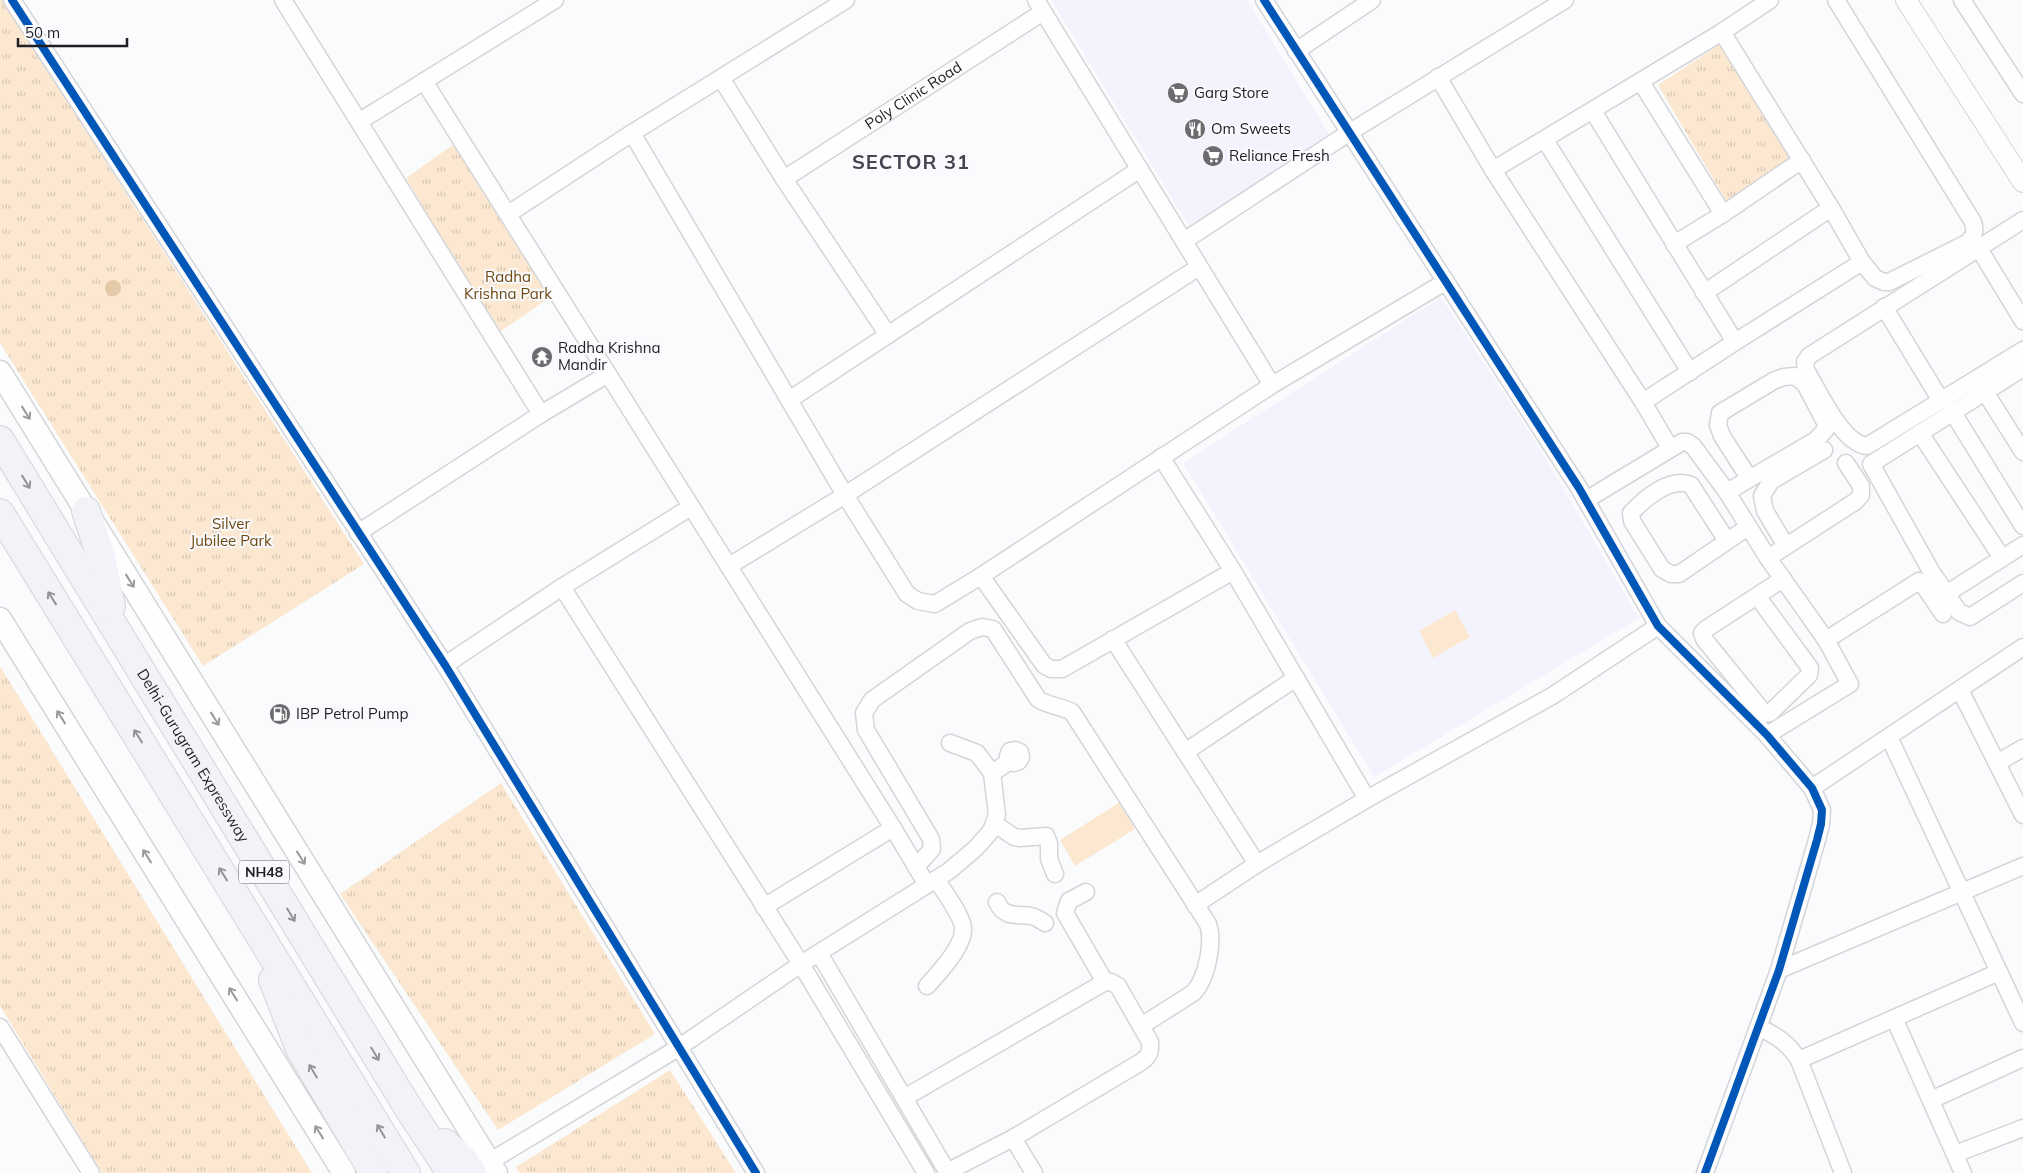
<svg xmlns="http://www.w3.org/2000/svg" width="2023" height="1173" font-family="Mulish,sans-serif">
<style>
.built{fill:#f2f3fd}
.grass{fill:url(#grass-tufts)}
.garden{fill:#fce8d1}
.water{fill:#e4c9a9}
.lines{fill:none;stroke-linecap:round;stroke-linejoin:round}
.minor-casing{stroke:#d4d5d8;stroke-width:19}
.tertiary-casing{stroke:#d4d5d8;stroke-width:22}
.secondary-casing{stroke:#d4d5d8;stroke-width:25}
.motorway-casing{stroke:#d5d5d7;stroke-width:30}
.minor{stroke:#fefeff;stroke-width:16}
.tertiary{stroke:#fefeff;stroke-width:20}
.secondary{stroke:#fefeff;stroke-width:22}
.motorway{stroke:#f2f2f9;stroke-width:28}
.cycleway-casing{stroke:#f9fafd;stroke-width:11}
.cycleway{stroke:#0057b8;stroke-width:8}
.oneway{stroke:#9a9a9c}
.oneway2{stroke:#939399}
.labels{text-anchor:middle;stroke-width:4;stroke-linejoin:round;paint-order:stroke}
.shield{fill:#f9fafd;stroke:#606165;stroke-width:1}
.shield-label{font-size:14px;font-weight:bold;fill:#1f1f24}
.poi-label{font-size:15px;fill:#1f1f24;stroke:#f9fafd;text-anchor:start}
.street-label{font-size:15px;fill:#1f1f24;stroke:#f9fafd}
.park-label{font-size:15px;fill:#704a13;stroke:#f9fafd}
.district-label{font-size:20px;font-weight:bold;letter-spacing:1px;fill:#454551;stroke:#f9fafd}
</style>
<defs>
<pattern id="grass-tufts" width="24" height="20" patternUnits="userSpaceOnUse" patternTransform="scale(1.25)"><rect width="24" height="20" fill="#fce8d1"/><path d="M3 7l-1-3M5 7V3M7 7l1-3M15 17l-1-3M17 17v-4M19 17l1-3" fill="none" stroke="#d8c7b3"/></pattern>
</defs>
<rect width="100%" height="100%" fill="#fafbfc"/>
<!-- built -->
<path class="built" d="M 1051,0 L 1247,0 L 1333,141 L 1191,229 Z
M 1441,297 L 1543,454 L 1639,618 L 1374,777 L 1183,463 Z"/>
<!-- grass -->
<path class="grass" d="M 0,0 L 2,0 L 364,564 L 203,666 L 0,343 Z
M 1721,44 L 1793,160 L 1727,202 L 1658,85 Z
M 457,142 L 552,296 L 498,333 L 406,178 Z
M 0,666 L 312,1173 L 102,1173 L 0,1006 Z
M 501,783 L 655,1034 L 498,1130 L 340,894 Z
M 670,1070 L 736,1173 L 520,1173 L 516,1167 Z"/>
<!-- garden -->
<path class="garden" d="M 1455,610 L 1470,637 L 1433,658 L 1419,631 Z
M 1120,802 L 1135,829 L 1075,866 L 1060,840 Z"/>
<!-- water -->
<path class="water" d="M105 288a8 8 0 1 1 16 0a8 8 0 1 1-16 0Z"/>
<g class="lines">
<!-- minor casing -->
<g class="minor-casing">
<g id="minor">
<path d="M 12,0 L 445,665 L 756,1173"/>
<path d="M 283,0 L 541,414"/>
<path d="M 1036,0 L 1272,385"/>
<path d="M 1264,0 L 1579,488 L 1658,626 L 1767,735 L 1812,788 L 1822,810 L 1821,824 L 1817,840 L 1779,970 L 1705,1173"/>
<path d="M 1962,0 L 2023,94"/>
<path d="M 1722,32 L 1831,208 L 1862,262 L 1875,278 L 1884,282 L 1889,282 L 1967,243 C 1974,236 1976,232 1973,222 L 1836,0"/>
<path d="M 1296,51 L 1372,0"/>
<path d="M 1438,77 L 1493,170 L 1643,402 L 1670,448"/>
<path d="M 721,78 L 784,179 L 888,335"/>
<path d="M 424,81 L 893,828 L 927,885"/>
<path d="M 1641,82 L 1723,214"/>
<path d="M 1593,111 L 1735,342"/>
<path d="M 360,121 L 555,0"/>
<path d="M 632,133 L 845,495 L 907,594 L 918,601 L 935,604 L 981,576 L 1272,385 L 1445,282"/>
<path d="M 1545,140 L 1690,372"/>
<path d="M 1493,170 L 1722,32 L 1770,0"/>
<path id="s1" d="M 784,179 L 1043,12"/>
<path d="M 508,214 L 632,133 L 846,0"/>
<path d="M 2023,220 L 1809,356 L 1805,362 L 1806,370 C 1818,390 1842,444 1867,446 L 2023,350"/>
<path d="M 1184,241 L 1350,132 L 1565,0"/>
<path d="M 1674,244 L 1723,214 L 1802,160"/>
<path d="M 1978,247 L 2023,321"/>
<path d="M 1704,293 L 1831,208"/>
<path d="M 1884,307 L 1940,399"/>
<path d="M 2023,368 L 1871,464 L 1931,571 L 1959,612 L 1970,617 L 2023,583"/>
<path d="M 1985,392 L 2023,452"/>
<path d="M 789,400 L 1140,169"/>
<path d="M 1643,402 L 1735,342 L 1862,262"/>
<path d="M 1952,411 L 2023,526"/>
<path d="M 1920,433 L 2002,558"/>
<path d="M 1161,457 L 1233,571 L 1367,799"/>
<path d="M 1727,492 L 1816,440 L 1826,429 L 1825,422 L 1805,384 L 1795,376 L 1784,377 L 1775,380 L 1720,413 L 1718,425 L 1722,436 L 1749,478"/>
<path d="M 1586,500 L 1682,442 L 1687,442 L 1693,446 L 1727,492 L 1768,558 L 1826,640 L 1850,684 L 1767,735"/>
<path d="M 358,533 L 541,414 L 608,374"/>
<path d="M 1727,541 L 1691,485 C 1670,476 1644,499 1631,513 L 1632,521 L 1662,569 L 1671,574 L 1679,574 L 1748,527"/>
<path d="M 1786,546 L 1765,511 L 1762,496 L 1771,481 L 1824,450"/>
<path d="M 1768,558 L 1856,501 L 1861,495 L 1861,486 L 1846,463"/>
<path d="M 729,566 L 845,495 L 1199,267"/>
<path d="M 981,576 L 1044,665 L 1051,669 L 1062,669 L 1233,571"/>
<path d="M 562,587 L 801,964 L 926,1173"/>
<path d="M 1946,594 L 2023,545"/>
<path d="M 1757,596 L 1810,668 L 1809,675 L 1770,713 L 1765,714 L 1704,639 L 1702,633 L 1706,629 L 1783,579"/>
<path d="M 1113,639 L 1257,864"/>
<path d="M 1826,640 L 1919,581 L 1922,583 L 1943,614"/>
<path d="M 445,665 L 562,587 L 691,507"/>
<path d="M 1960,690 L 2023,815"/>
<path d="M 1889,737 L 2023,1023"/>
<path d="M 1185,752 L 1296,678"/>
<path d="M 1997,763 L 2023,748"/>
<path d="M 992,773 L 1010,761 L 1014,763 L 1019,761 L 1021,757 L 1020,752 L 1015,750 L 1010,751 L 1008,756 L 1010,761"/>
<path d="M 1812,788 L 2023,647"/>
<path d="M 995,824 L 1014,837 L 1020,838 L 1046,836 L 1049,843 L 1049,859 L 1055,874"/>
<path d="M 916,867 L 932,849 L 931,839 L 866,730 L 864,713 L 872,700 L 970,631 L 982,627 L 993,629 L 1038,699 C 1048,706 1061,706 1072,712 L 1208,924 C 1214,942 1207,979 1193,993 L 1141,1026"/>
<path d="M 1086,892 L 1069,901 L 1065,913 L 1105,982"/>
<path d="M 997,902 C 1004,918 1016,914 1031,916 C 1036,917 1040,920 1045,923"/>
<path d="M 1195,905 L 1257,864 L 1367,799 L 1552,696 L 1658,626"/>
<path d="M 764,907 L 893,828"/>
<path d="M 819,953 L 948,1173"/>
<path d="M 1779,970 L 2023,866"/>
<path d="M 927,986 C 938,974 963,947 963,930 C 964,918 943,890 936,879"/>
<path d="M 1894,1018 L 1963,1173"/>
<path d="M 0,1027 L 91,1173"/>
<path d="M 1759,1027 C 1778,1037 1787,1042 1799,1060 L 1843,1173"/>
<path d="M 1799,1060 L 1999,972"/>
<path d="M 904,1098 L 1105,982 L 1111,982 L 1118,986 L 1150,1042 C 1151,1052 1149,1056 1141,1062 L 1013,1138 L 947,1172"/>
<path d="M 1931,1100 L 2023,1058"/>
<path d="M 1013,1138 L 1034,1173"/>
<path d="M 1955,1154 L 2023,1128"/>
<path d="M 489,1162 L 678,1048 L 801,964 L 949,871 L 976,848 L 991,831 L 997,815 L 992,773 L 977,753 L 950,743"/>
</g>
</g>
<!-- tertiary casing -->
<g class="tertiary-casing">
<path id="tertiary" d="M 1906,0 L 2023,182"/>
</g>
<!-- secondary casing -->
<g class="secondary-casing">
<path id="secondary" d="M 0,372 L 496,1173
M 0,619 L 344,1173"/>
</g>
<!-- motorway casing -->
<g class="motorway-casing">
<g id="motorway">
<path id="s2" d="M 0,440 L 409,1109 L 451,1173"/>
<path d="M 86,511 L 100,554 L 111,606"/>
<path d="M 0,513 L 406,1173"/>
<path d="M 273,980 L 300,1049 L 374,1173"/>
<path d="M 445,1143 L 462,1159 L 472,1173"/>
</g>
</g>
<!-- minor -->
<use href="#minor" class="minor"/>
<!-- tertiary -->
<use href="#tertiary" class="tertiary"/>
<!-- secondary -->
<use href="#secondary" class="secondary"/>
<!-- motorway -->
<use href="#motorway" class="motorway"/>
<!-- cycleway casing -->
<g class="cycleway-casing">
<path id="cycleway" d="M 12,0 L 445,665 L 756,1173
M 1264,0 L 1579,488 L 1658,626 L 1767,735 L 1812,788 L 1822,810 L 1821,824 L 1817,840 L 1779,970 L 1705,1173"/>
</g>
<!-- cycleway -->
<use href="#cycleway" class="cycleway"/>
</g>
<!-- one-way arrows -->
<defs><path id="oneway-shaft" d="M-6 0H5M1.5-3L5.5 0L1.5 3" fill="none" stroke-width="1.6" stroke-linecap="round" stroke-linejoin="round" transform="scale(1.25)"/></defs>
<g class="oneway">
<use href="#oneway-shaft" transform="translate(26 413) rotate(58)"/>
<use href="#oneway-shaft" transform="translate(130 581) rotate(58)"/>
<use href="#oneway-shaft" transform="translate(61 717) rotate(-122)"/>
<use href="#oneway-shaft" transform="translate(215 719) rotate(58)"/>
<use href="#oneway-shaft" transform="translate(147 856) rotate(-122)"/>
<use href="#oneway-shaft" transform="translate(301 858) rotate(58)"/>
<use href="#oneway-shaft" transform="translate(233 994) rotate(-122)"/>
<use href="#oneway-shaft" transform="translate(319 1132) rotate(-122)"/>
</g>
<g class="oneway2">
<use href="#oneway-shaft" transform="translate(26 482) rotate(58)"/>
<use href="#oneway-shaft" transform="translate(52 598) rotate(-122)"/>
<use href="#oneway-shaft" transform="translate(138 736) rotate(-122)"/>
<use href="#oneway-shaft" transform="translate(223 874) rotate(-122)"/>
<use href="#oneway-shaft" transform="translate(291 915) rotate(59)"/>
<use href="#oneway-shaft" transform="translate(375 1054) rotate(59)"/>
<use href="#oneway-shaft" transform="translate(313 1071) rotate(-121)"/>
<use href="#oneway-shaft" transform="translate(381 1131) rotate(-121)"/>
</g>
<!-- icons -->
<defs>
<g id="supermarket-disc" transform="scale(1.125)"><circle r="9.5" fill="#6c6c70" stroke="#f9fafd"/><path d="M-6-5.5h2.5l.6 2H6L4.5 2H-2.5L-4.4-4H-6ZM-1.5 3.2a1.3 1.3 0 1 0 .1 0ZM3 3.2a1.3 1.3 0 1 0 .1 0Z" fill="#fff"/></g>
<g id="restaurant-disc" transform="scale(1.125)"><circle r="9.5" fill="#6c6c70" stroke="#f9fafd"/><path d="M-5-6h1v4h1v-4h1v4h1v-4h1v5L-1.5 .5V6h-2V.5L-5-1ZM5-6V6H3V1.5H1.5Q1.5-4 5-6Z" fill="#fff"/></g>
<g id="temple-disc" transform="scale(1.125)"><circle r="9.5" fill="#6c6c70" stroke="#f9fafd"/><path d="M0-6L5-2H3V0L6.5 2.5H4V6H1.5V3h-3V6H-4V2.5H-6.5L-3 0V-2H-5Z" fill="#fff"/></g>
<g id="fuel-disc" transform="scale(1.125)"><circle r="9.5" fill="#6c6c70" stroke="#f9fafd"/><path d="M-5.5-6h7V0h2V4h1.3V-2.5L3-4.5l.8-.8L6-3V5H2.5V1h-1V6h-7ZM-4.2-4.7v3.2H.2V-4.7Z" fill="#fff"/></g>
</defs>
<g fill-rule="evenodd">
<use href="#supermarket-disc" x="1178" y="93"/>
<use href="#restaurant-disc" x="1195" y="129"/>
<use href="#supermarket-disc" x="1213" y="156"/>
<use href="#temple-disc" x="542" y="357"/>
<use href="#fuel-disc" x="280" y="714"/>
</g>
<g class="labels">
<!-- shield labels -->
<rect class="shield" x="239" y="860.5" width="50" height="23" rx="4"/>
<g class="shield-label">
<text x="264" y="877">NH48</text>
</g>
<!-- poi labels -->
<g class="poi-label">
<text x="1194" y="98">Garg Store</text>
<text x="1211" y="134">Om Sweets</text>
<text x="1229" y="161">Reliance Fresh</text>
<text x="558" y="353">Radha Krishna<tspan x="558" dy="17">Mandir</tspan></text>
<text x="296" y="719">IBP Petrol Pump</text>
</g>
<!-- street labels -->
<g class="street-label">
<text dy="5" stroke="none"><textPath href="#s1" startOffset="154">Poly Clinic Road</textPath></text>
<text dy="5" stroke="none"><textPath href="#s2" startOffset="370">Delhi-Gurugram Expressway</textPath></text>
</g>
<!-- park labels -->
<g class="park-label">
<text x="508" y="282">Radha<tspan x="508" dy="17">Krishna Park</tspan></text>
<text x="231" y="529">Silver<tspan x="231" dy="17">Jubilee Park</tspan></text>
</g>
<!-- district labels -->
<g class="district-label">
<text x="911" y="169">SECTOR 31</text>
</g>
</g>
<!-- scale -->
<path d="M18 38v8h109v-8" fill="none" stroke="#1f1f24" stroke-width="2.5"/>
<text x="25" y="38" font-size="15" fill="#1f1f24" stroke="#f9fafd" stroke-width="4" paint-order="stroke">50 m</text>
</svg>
